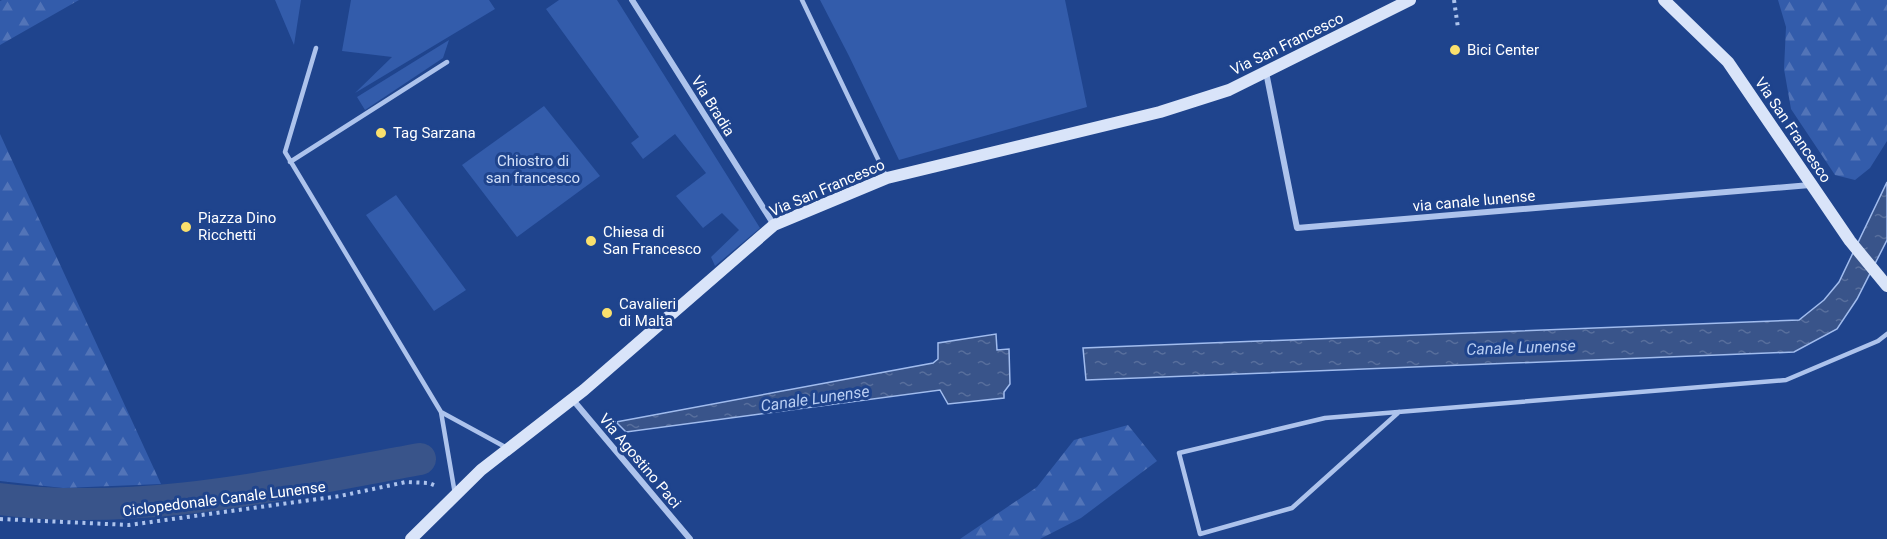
<svg xmlns="http://www.w3.org/2000/svg" width="1887" height="539" font-family="Roboto,sans-serif">
<style>
.green{fill:#335cab}
.forest{fill:url(#forest-firs)}
.water{fill:url(#water-ripples);stroke:#a1bcee;stroke-width:1.5}
.lines{fill:none;stroke-linecap:round;stroke-linejoin:round}
.canal{stroke:#39548a;stroke-width:32}
.path{stroke:#adc3ec;stroke-width:4;stroke-dasharray:3 4.5;stroke-linecap:butt}
.lane{stroke:#adc3ec;stroke-width:4.5}
.street{stroke:#adc3ec;stroke-width:6}
.secondary{stroke:#d9e4f9;stroke-width:12}
.poi-dot{fill:#fae06d;stroke:#1f448d;stroke-width:2}
.labels{text-anchor:middle;stroke-width:6;stroke-linejoin:round;paint-order:stroke}
.street-label{font-size:15px;fill:#fff;stroke:#1f448d}
.poi-label{font-size:15px;fill:#fff;stroke:#1f448d;text-anchor:start}
.park-label{font-size:15px;fill:#d2e0f9;stroke:#1f448d}
.water-label{font-size:16px;font-style:italic;fill:#b9cef3;stroke:#1f448d}
</style>
<defs>
<pattern id="forest-firs" width="22" height="20" patternUnits="userSpaceOnUse" patternTransform="scale(1.5)"><rect width="22" height="20" fill="#335cab"/><path d="M5 1l3.5 6h-7zM16 11l3.5 6h-7z" fill="#5274b8"/></pattern>
<pattern id="water-ripples" width="26" height="14" patternUnits="userSpaceOnUse" patternTransform="scale(1.5)"><rect width="26" height="14" fill="#39548a"/><path d="M2 4q2-2 4 0t4 0M15 11q2-2 4 0t4 0" fill="none" stroke="#576e9c"/></pattern>
</defs>
<rect width="100%" height="100%" fill="#1f448d"/>
<!-- green -->
<path class="green" d="M 275,0 L 301,0 L 294,45 Z
M 351,0 L 489,0 L 495,9 L 355,93 L 392,57 L 342,51 Z
M 559,0 L 617,0 L 760,228 L 715,266 L 711,257 L 739,230 L 722,213 L 703,228 L 676,196 L 706,173 L 675,134 L 643,159 L 631,143 L 639,137 L 546,9 Z
M 820,0 L 1065,0 L 1087,107 L 899,160 L 849,56 Z
M 449,40 L 443,58 L 365,110 L 357,97 Z
M 544,106 L 600,176 L 517,237 L 462,165 Z
M 396,195 L 466,290 L 434,311 L 366,215 Z"/>
<!-- forest -->
<path class="forest" d="M 2,0 L 79,0 L 0,45 L 0,1 Z
M 1778,0 L 1887,0 L 1887,141 L 1870,168 L 1855,180 L 1835,175 L 1791,109 L 1784,69 L 1786,27 Z
M 0,134 L 161,484 L 63,488 L 0,481 Z
M 1128,425 L 1157,461 L 1081,518 L 1040,539 L 960,539 L 1037,487 L 1074,440 Z"/>
<!-- water -->
<path class="water" d="M 1887,182 L 1887,240 L 1857,299 L 1837,329 L 1794,352 L 1086,380 L 1083,348 L 1799,320 L 1824,300 L 1839,282 Z
M 996,334 L 997,350 L 1009,349 L 1010,384 L 1004,392 L 1004,398 L 948,404 L 940,390 L 626,432 L 616,422 L 933,363 L 938,359 L 938,343 Z"/>
<g class="lines">
<!-- canal -->
<path class="canal" d="M 0,499 C 141,517 282,484 420,459"/>
<!-- path -->
<path class="path" d="M 1454,0 L 1458,28
M 0,519 L 129,525 L 340,496 L 406,482 L 429,483 L 436,486"/>
<!-- lane -->
<path class="lane" d="M 802,0 L 887,178
M 316,48 L 285,152 L 441,412 L 455,494
M 290,162 L 447,62
M 441,412 L 507,448
M 1399,412 L 1292,508 L 1200,534 L 1179,453 L 1325,418 L 1786,380 L 1878,341 L 1887,334"/>
<!-- street -->
<path class="street" d="M 632,0 L 774,225
M 1266,72 L 1297,228 L 1810,185
M 573,400 L 690,539"/>
<!-- secondary -->
<path class="secondary" d="M 1664,0 L 1728,62 L 1850,241 L 1887,286
M 411,539 L 481,470 L 584,390 L 774,225 L 887,178 L 1160,112 L 1229,90 L 1410,0"/>
</g>
<!-- markers -->
<g class="poi-dot">
<circle cx="1455" cy="50" r="6"/>
<circle cx="381" cy="133" r="6"/>
<circle cx="186" cy="227" r="6"/>
<circle cx="591" cy="241" r="6"/>
<circle cx="607" cy="313" r="6"/>
</g>
<g class="labels">
<!-- street labels -->
<g class="street-label">
<text transform="translate(1287 44) rotate(-26)" y="5">Via San Francesco</text>
<text transform="translate(713 106) rotate(58)" y="5">Via Bradia</text>
<text transform="translate(1793 130) rotate(56)" y="5">Via San Francesco</text>
<text transform="translate(827 188) rotate(-23)" y="5">Via San Francesco</text>
<text transform="translate(1474 201) rotate(-5)" y="5">via canale lunense</text>
<text transform="translate(640 461) rotate(50)" y="5">Via Agostino Paci</text>
<text transform="translate(224 499) rotate(-7)" y="5">Ciclopedonale Canale Lunense</text>
</g>
<!-- poi labels -->
<g class="poi-label">
<text x="1467" y="55">Bici Center</text>
<text x="393" y="138">Tag Sarzana</text>
<text x="198" y="223">Piazza Dino<tspan x="198" dy="17">Ricchetti</tspan></text>
<text x="603" y="237">Chiesa di<tspan x="603" dy="17">San Francesco</tspan></text>
<text x="619" y="309">Cavalieri<tspan x="619" dy="17">di Malta</tspan></text>
</g>
<!-- park labels -->
<g class="park-label">
<text x="533" y="166">Chiostro di<tspan x="533" dy="17">san francesco</tspan></text>
</g>
<!-- water labels -->
<g class="water-label">
<text transform="translate(1521 347) rotate(-2)" y="6">Canale Lunense</text>
<text transform="translate(815 398) rotate(-8)" y="6">Canale Lunense</text>
</g>
</g>
</svg>
